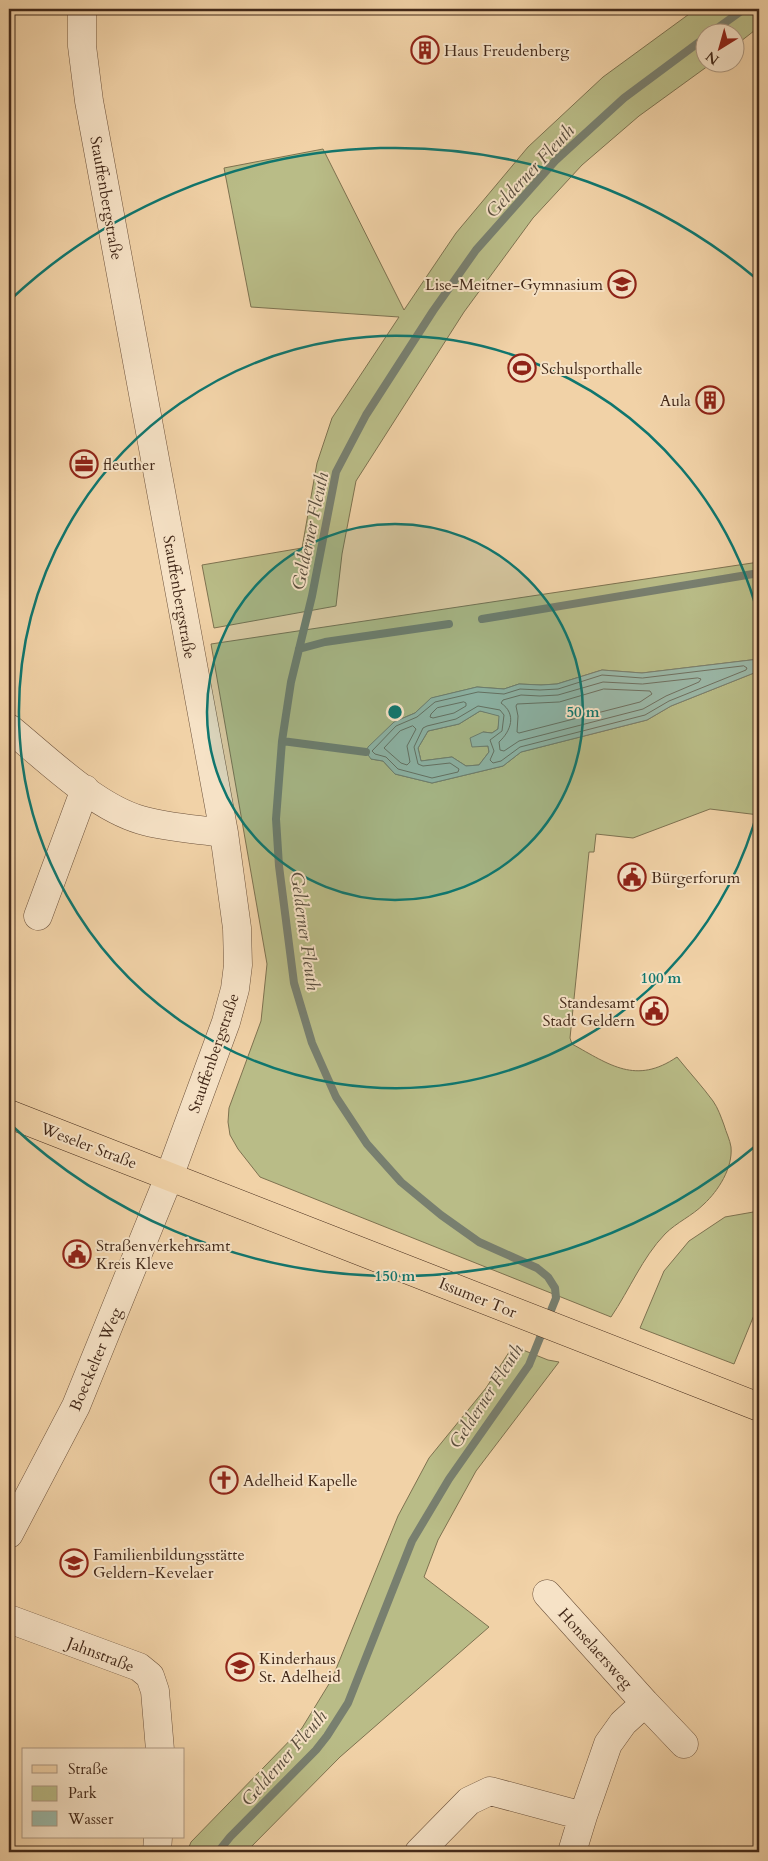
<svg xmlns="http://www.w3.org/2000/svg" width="768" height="1861" font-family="Cardo,serif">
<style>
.green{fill:#b9bc87;stroke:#7e7250}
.water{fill:#9bb8a8;stroke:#787f6f;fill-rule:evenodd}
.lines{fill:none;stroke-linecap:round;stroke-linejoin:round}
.shore{stroke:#6f7060;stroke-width:1}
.stream{stroke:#787f6f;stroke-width:8}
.minor-casing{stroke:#6e533c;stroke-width:29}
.major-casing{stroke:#432919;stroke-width:29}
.minor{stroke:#f6e2c6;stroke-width:28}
.major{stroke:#f1d2a7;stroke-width:28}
.ring{fill:none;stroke:#0f766e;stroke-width:2.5}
.labels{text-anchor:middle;stroke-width:4;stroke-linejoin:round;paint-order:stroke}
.poi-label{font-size:16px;fill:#432919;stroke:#f6e2c6;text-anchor:start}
.street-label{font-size:16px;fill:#432919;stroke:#f6e2c6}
.water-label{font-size:18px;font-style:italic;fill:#594d3d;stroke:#f6e2c6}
.centre{fill:#0f766e;stroke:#f6e2c6;stroke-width:2.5}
.ring-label{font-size:15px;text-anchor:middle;font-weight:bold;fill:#0f766e;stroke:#f6e2c6;stroke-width:4;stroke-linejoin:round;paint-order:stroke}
</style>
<rect width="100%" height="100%" fill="#f1d2a7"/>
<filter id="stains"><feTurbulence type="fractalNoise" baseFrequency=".004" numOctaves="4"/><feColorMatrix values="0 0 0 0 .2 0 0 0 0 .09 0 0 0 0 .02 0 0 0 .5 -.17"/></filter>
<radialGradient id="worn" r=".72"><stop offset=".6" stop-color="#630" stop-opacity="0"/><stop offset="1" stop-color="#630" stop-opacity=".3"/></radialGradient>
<!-- green -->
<path class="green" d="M 696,9 L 759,9 L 759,27 L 736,45 L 736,32 L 706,32 L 706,62 L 712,63 L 639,116 L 582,165 L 533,218 L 464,312 L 356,481 L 342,554 L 336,606 L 214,628 L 202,565 L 302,548 L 317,463 L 332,418 L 399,317 L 251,307 L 224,168 L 323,149 L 404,310 L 456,233 L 528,147 L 603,77 Z
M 759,562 L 759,659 L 642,673 L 602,670 L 557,684 L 541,685 L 519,684 L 504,689 L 477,687 L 432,698 L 415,713 L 394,722 L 371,759 L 383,761 L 395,774 L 432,783 L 503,766 L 521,752 L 647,720 L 671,706 L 759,671 L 759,815 L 710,809 L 633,838 L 596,834 L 594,852 L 589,852 L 570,1038 L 572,1044 C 610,1065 636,1085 677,1057 C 689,1072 702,1086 713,1101 C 718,1108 721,1117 724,1125 C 726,1132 730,1140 731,1147 C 733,1168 718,1191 704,1204 C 692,1216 677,1222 665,1234 C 642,1258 630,1289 611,1317 L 260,1177 L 238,1149 L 230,1135 L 228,1122 L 229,1108 L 261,1021 L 267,964 L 211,644 Z
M 480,711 L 500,715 L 498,729 L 492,733 L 483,732 L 481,746 L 488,746 L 489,752 L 479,765 L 466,766 L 452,757 L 421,761 L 418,748 L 428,731 L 459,724 Z
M 759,1211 L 759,1303 L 734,1364 L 640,1328 L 664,1271 L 689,1241 L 725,1217 Z
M 513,1346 L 548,1360 L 559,1362 L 476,1471 L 438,1540 L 424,1577 L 489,1627 L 340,1757 L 246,1852 L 187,1852 L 191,1842 L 302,1728 L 332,1679 L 398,1516 L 429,1458 L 486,1388 Z"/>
<!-- water -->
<path class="water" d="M 759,659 L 759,671 L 671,706 L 647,720 L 521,752 L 503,766 L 432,783 L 395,774 L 383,761 L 371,759 L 366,752 L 368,747 L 394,722 L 415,713 L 431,698 L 477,687 L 504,689 L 519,684 L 541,685 L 557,684 L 602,670 L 642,673 ZM 480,711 L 499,716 L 498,729 L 492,733 L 483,732 L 470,738 L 472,747 L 488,746 L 489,752 L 479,765 L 466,766 L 452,757 L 421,761 L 418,748 L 428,731 L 459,724 Z"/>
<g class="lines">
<!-- shore -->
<path class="shore" d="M 744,666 L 747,668 L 746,670 L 669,701 L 645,715 L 520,747 L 501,761 L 493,763 L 490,760 L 494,751 L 490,740 L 502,731 L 504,715 L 500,710 L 478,706 L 456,719 L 427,726 L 423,728 L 414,747 L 418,764 L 423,766 L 450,763 L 459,769 L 458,772 L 432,778 L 398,769 L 386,757 L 375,754 L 372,751 L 396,726 L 417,717 L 435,702 L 478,692 L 504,694 L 520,689 L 540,690 L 558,689 L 602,675 L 642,678 Z
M 698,678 L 701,679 L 699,682 L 666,696 L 643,709 L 519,741 L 504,751 L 500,750 L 499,742 C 511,731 517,714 501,703 L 503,700 L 521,695 L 540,696 L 558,695 L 603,682 L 642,684 Z
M 604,689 L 650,691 L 652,694 L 640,702 L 519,733 L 517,732 L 518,716 L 516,706 L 517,704 L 559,702 Z
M 464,702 L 466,703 L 466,706 L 454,713 L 433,718 L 430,717 L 431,714 L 437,708 Z
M 413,726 L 416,729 L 407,746 L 410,762 L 407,765 L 401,763 L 384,748 L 400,731 Z"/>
<!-- stream -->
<path class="stream" d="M 712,32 L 744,9
M 482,619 L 759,573
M 299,649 L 325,642 L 449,624
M 282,741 L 366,752
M 218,1852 L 230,1837 L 316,1750 L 327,1736 L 348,1703 L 412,1541 L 449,1479 L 529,1365 L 556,1298 L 555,1288 L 548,1277 L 537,1268 L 479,1242 L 441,1215 L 401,1182 L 367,1144 L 336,1097 L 312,1043 L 294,983 L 279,866 L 276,819 L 282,741 L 291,682 L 312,596 L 336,472 L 366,415 L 433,311 L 476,250 L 555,161 L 624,98 L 706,37"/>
<!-- minor casing -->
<g class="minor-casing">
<path id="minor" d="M 9,728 C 46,758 95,807 141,820 C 168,828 196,829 224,833
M 38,916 L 85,789
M 9,1534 L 76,1406 L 169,1177 L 226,1022 L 235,989 L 238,965 L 237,928 L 224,833 L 89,101 L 82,46 L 82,9
M 9,1619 L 139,1667 L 150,1676 L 155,1691 L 160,1750
M 645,1703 L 684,1744
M 157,1852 L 158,1837
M 419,1852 L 469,1801 L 490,1791 L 583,1816 L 608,1744 L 623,1723 L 645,1703 L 547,1594
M 572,1852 L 583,1816"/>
</g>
<!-- major casing -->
<g class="major-casing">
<path id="major" d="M 9,1114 L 759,1407"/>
</g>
<!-- minor -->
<use href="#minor" class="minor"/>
<!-- major -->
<use href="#major" class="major"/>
</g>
<!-- distance rings -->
<circle cx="395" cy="712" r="188" fill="#0f766e" fill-opacity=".12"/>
<g class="ring">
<circle cx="395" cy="712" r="188"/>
<path d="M759 806A376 376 0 1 1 759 618"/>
<path d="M758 1144A564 564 0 0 1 10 1124M10 300A564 564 0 0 1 758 280"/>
</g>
<!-- icons -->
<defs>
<g id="building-ring" transform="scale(1.4375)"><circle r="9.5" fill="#f6e2c6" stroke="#8f2418" stroke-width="1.5"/><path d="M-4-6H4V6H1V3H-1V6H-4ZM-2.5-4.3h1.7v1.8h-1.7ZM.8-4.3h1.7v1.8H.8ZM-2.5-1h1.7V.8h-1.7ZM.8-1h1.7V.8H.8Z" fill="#8f2418"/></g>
<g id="school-ring" transform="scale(1.4375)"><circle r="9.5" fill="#f6e2c6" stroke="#8f2418" stroke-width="1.5"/><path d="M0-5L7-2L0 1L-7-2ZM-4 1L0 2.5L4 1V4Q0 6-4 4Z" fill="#8f2418"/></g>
<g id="stadium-ring" transform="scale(1.4375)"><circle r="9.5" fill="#f6e2c6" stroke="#8f2418" stroke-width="1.5"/><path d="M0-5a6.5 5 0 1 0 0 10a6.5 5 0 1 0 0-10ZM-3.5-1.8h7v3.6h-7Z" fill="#8f2418"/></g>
<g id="office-ring" transform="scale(1.4375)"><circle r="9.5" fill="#f6e2c6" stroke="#8f2418" stroke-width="1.5"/><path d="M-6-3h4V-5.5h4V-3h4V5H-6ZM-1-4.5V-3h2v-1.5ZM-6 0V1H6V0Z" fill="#8f2418"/></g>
<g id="civic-ring" transform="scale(1.4375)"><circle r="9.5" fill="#f6e2c6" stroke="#8f2418" stroke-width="1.5"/><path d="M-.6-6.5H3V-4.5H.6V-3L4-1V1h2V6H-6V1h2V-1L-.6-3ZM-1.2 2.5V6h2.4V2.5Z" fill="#8f2418"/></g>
<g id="church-ring" transform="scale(1.4375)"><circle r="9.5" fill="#f6e2c6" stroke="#8f2418" stroke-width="1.5"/><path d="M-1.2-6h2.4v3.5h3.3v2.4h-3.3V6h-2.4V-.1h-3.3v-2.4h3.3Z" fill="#8f2418"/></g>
</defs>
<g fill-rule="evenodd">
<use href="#building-ring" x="425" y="50"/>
<use href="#school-ring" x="622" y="284"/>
<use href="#stadium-ring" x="522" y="368"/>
<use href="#building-ring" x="710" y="400"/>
<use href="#office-ring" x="84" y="464"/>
<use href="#civic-ring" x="632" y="877"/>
<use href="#civic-ring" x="654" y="1011"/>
<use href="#civic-ring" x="77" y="1254"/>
<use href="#church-ring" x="224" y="1480"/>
<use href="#school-ring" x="74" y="1563"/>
<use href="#school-ring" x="240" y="1667"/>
</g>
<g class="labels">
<!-- poi labels -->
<g class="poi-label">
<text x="444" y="56">Haus Freudenberg</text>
<text x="603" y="290" text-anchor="end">Lise-Meitner-Gymnasium</text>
<text x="541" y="374">Schulsporthalle</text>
<text x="691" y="406" text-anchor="end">Aula</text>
<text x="103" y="470">fleuther</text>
<text x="651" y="883">Bürgerforum</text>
<text x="635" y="1008" text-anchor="end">Standesamt<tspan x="635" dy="18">Stadt Geldern</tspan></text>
<text x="96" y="1251">Straßenverkehrsamt<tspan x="96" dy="18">Kreis Kleve</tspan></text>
<text x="243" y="1486">Adelheid Kapelle</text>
<text x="93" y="1560">Familienbildungsstätte<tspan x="93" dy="18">Geldern-Kevelaer</tspan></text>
<text x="259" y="1664">Kinderhaus<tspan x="259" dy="18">St. Adelheid</tspan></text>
</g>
<!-- street labels -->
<g class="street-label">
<text transform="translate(107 198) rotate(80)" y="6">Stauffenbergstraße</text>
<text transform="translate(180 597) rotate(80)" y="6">Stauffenbergstraße</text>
<text transform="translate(213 1053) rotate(-71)" y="6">Stauffenbergstraße</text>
<text transform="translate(89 1145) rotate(21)" y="6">Weseler Straße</text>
<text transform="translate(478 1297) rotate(22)" y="6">Issumer Tor</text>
<text transform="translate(95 1359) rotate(-67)" y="6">Boeckelter Weg</text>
<text transform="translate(596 1648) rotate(48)" y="6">Honselaersweg</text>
<text transform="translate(101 1654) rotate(21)" y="6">Jahnstraße</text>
</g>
<!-- water labels -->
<g class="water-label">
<text transform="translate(530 171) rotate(-47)" y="6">Gelderner Fleuth</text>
<text transform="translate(310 531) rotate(-78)" y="6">Gelderner Fleuth</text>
<text transform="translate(305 931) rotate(82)" y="6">Gelderner Fleuth</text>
<text transform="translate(486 1396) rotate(-57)" y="6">Gelderner Fleuth</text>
<text transform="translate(284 1758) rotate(-49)" y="6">Gelderner Fleuth</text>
</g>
</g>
<circle cx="395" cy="712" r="8" class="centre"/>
<g class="ring-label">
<text x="583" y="717">50 m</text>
<text x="661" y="983">100 m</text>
<text x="395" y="1281">150 m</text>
</g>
<!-- margin -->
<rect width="768" height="1861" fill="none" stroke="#f1d2a7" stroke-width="30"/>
<rect x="10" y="10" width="748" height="1841" fill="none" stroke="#432919" stroke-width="2.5"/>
<rect x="15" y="15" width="738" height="1831" fill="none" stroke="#432919"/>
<!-- legend -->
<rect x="22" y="1748" width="162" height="90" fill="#f6e2c6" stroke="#ae9881"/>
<rect x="32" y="1765" width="25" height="8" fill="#f1d2a7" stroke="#ae9881"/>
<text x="68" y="1774" font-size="15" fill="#432919">Straße</text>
<rect x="32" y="1786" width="25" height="15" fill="#b9bc87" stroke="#ae9881"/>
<text x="68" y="1798" font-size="15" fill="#432919">Park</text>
<rect x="32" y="1811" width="25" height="15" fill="#9bb8a8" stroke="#ae9881"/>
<text x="68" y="1824" font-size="15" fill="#432919">Wasser</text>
<!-- north arrow -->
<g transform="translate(720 48) rotate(217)"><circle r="24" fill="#f6e2c6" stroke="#ae9881"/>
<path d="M0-4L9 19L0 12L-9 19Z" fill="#8f2418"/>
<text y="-8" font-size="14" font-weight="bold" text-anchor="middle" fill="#432919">N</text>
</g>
<rect width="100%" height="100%" filter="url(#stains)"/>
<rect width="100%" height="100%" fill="url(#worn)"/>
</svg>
